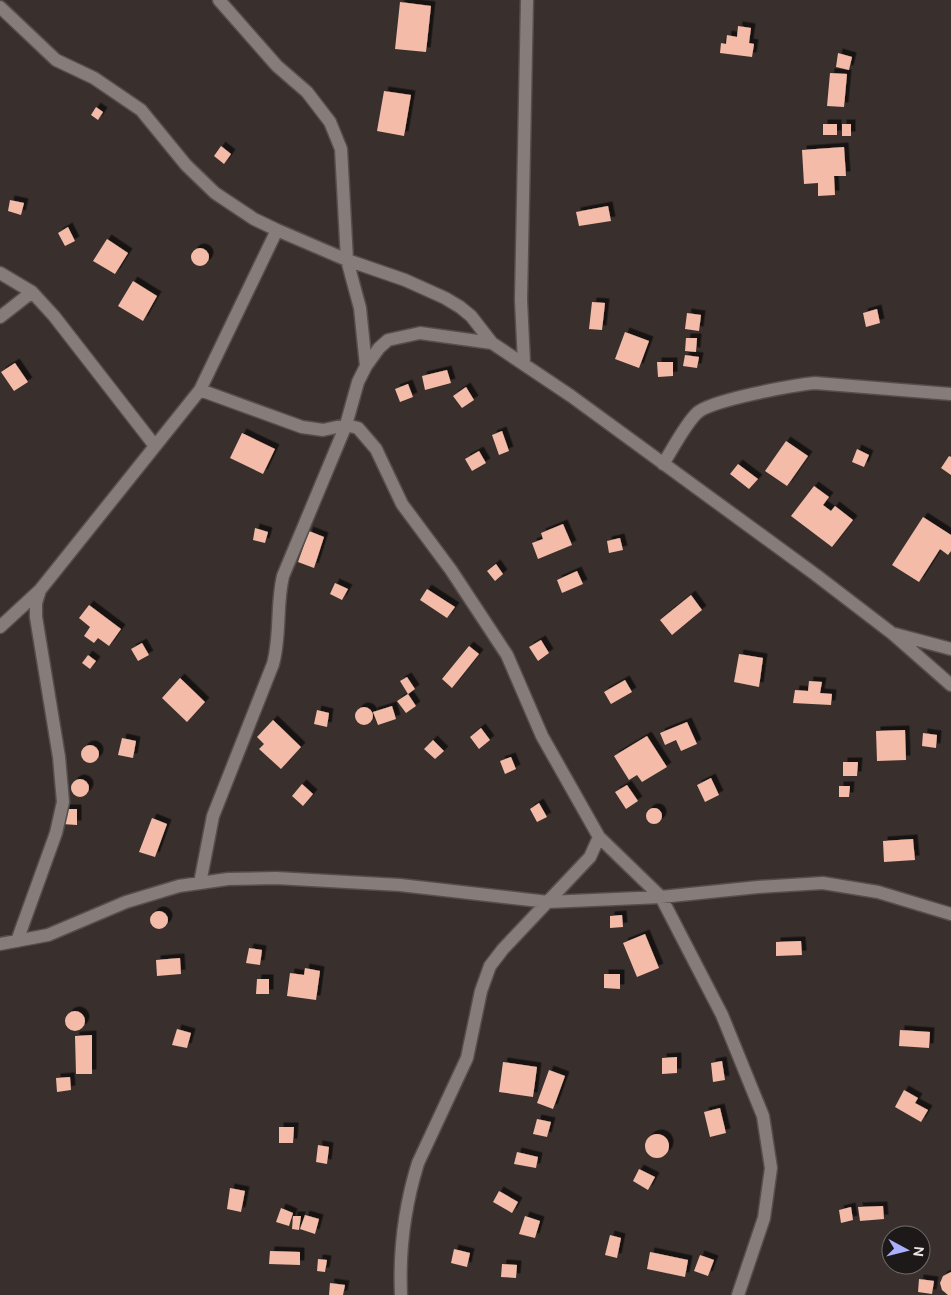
<svg xmlns="http://www.w3.org/2000/svg" width="951" height="1295" font-family="Ubuntu,sans-serif">
<style>
.building{fill:#f3bba8;filter:url(#shadow)}
.lines{fill:none;stroke-linecap:round;stroke-linejoin:round}
.minor-casing{stroke:#554e4c;stroke-width:15}
.minor{stroke:#867c79;stroke-width:12}
</style>
<defs>
<filter id="shadow"><feDropShadow dx="4.5" dy="-4.5" stdDeviation="0" flood-color="#0009"/></filter>
</defs>
<rect width="100%" height="100%" fill="#39302d"/>
<!-- building -->
<path class="building" d="M 400,2 L 431,6 L 426,52 L 395,49 Z
M 738,26 L 751,28 L 749,43 L 754,44 L 752,57 L 720,53 L 721,43 L 726,44 L 727,35 L 737,37 Z
M 838,53 L 852,57 L 849,70 L 836,67 Z
M 830,73 L 847,74 L 844,107 L 827,106 Z
M 384,91 L 411,95 L 404,136 L 377,131 Z
M 96,107 L 103,112 L 98,120 L 91,115 Z
M 823,124 L 837,124 L 837,135 L 823,135 Z
M 842,124 L 851,124 L 851,136 L 842,136 Z
M 221,146 L 231,154 L 224,164 L 214,156 Z
M 844,147 L 846,176 L 834,176 L 835,195 L 818,196 L 818,183 L 804,184 L 802,150 Z
M 10,200 L 24,203 L 21,215 L 8,211 Z
M 608,206 L 611,221 L 579,226 L 576,212 Z
M 68,227 L 75,241 L 65,246 L 58,233 Z
M 107,239 L 128,253 L 115,274 L 93,261 Z
M191 257a9 9 0 1 1 18 0a9 9 0 1 1-18 0Z
M 133,281 L 157,296 L 143,321 L 118,306 Z
M 592,302 L 605,303 L 602,330 L 589,329 Z
M 877,309 L 880,323 L 866,327 L 863,313 Z
M 687,313 L 701,315 L 699,331 L 685,329 Z
M 625,332 L 649,341 L 639,368 L 615,359 Z
M 686,338 L 697,338 L 696,352 L 685,351 Z
M 685,355 L 699,357 L 697,368 L 683,366 Z
M 657,362 L 673,362 L 673,376 L 658,377 Z
M 15,363 L 28,382 L 14,391 L 1,372 Z
M 447,370 L 451,383 L 425,390 L 422,376 Z
M 408,384 L 413,397 L 400,402 L 395,389 Z
M 466,387 L 474,400 L 462,408 L 453,396 Z
M 502,431 L 509,451 L 499,455 L 492,435 Z
M 242,433 L 275,449 L 263,474 L 230,458 Z
M 786,441 L 808,456 L 787,486 L 765,471 Z
M 857,449 L 869,455 L 864,467 L 852,462 Z
M 479,451 L 486,463 L 472,471 L 465,459 Z
M 949,456 L 951,457 L 951,475 L 941,468 Z
M 738,464 L 758,479 L 749,489 L 730,474 Z
M 814,486 L 829,497 L 823,505 L 831,511 L 835,506 L 853,520 L 832,547 L 791,516 Z
M 923,517 L 951,535 L 951,551 L 948,555 L 940,549 L 919,582 L 892,565 Z
M 563,524 L 572,545 L 538,559 L 532,543 L 543,539 L 541,533 Z
M 255,528 L 268,532 L 265,543 L 253,540 Z
M 309,531 L 324,537 L 314,568 L 298,562 Z
M 620,538 L 623,550 L 609,553 L 607,541 Z
M 496,564 L 503,574 L 495,581 L 487,571 Z
M 577,571 L 583,584 L 562,593 L 557,580 Z
M 335,583 L 348,589 L 342,600 L 330,594 Z
M 427,589 L 455,607 L 447,618 L 420,600 Z
M 691,595 L 702,610 L 672,635 L 660,620 Z
M 89,605 L 121,629 L 109,646 L 98,638 L 94,643 L 84,636 L 90,627 L 79,618 Z
M 541,640 L 549,653 L 538,661 L 529,647 Z
M 142,643 L 149,655 L 138,661 L 131,649 Z
M 469,646 L 479,654 L 452,688 L 442,679 Z
M 739,654 L 763,658 L 759,687 L 734,682 Z
M 88,655 L 96,661 L 90,669 L 82,663 Z
M 407,677 L 415,689 L 408,694 L 400,681 Z
M 180,678 L 205,702 L 187,722 L 162,698 Z
M 625,680 L 632,692 L 611,704 L 604,692 Z
M 809,681 L 822,682 L 820,693 L 832,694 L 831,705 L 793,703 L 795,690 L 808,691 Z
M 408,694 L 416,706 L 406,713 L 397,701 Z
M 392,706 L 396,719 L 378,725 L 373,712 Z
M355 716a9 9 0 1 1 18 0a9 9 0 1 1-18 0Z
M 317,710 L 329,713 L 327,727 L 314,724 Z
M 273,720 L 301,747 L 281,769 L 259,749 L 264,744 L 257,737 Z
M 687,722 L 697,744 L 681,751 L 676,740 L 665,745 L 660,733 Z
M 481,728 L 490,740 L 479,749 L 470,737 Z
M 905,730 L 906,760 L 877,761 L 876,731 Z
M 923,733 L 937,735 L 936,748 L 922,746 Z
M 647,736 L 667,767 L 642,782 L 637,775 L 629,780 L 614,756 Z
M 122,738 L 136,741 L 133,758 L 118,755 Z
M 433,740 L 444,751 L 435,759 L 424,749 Z
M81 754a9 9 0 1 1 18 0a9 9 0 1 1-18 0Z
M 511,757 L 516,769 L 505,774 L 500,761 Z
M 843,762 L 858,762 L 857,776 L 843,776 Z
M 711,778 L 719,795 L 705,802 L 697,785 Z
M71 788a9 9 0 1 1 18 0a9 9 0 1 1-18 0Z
M 302,784 L 313,794 L 303,806 L 292,796 Z
M 627,785 L 638,801 L 626,809 L 615,792 Z
M 839,786 L 850,786 L 849,797 L 839,797 Z
M 539,803 L 547,817 L 537,822 L 530,809 Z
M646 816a8 8 0 1 1 16 0a8 8 0 1 1-16 0Z
M 62,809 L 77,809 L 77,825 L 62,824 Z
M 152,818 L 167,824 L 155,857 L 139,852 Z
M 913,839 L 915,860 L 884,862 L 883,841 Z
M150 920a9 9 0 1 1 18 0a9 9 0 1 1-18 0Z
M 622,915 L 623,927 L 610,928 L 610,916 Z
M 645,934 L 659,968 L 637,977 L 623,943 Z
M 801,941 L 802,955 L 776,956 L 776,942 Z
M 249,948 L 262,950 L 260,965 L 246,963 Z
M 180,958 L 181,974 L 157,976 L 156,960 Z
M 305,968 L 320,971 L 316,1000 L 287,996 L 290,973 L 304,975 Z
M 604,974 L 620,974 L 620,989 L 604,988 Z
M 257,979 L 269,979 L 269,994 L 256,994 Z
M65 1021a10 10 0 1 1 20 0a10 10 0 1 1-20 0Z
M 177,1029 L 191,1033 L 187,1048 L 172,1045 Z
M 900,1030 L 930,1032 L 929,1048 L 899,1046 Z
M 92,1035 L 92,1074 L 76,1074 L 75,1036 Z
M 677,1057 L 677,1073 L 662,1074 L 662,1058 Z
M 722,1061 L 725,1080 L 713,1082 L 711,1063 Z
M 503,1062 L 537,1067 L 533,1097 L 499,1092 Z
M 549,1070 L 565,1076 L 553,1109 L 537,1103 Z
M 70,1077 L 71,1090 L 57,1092 L 56,1078 Z
M 904,1090 L 918,1098 L 915,1103 L 928,1110 L 921,1122 L 895,1107 Z
M 720,1108 L 726,1133 L 710,1137 L 704,1112 Z
M 537,1119 L 551,1122 L 547,1137 L 533,1134 Z
M 279,1127 L 294,1127 L 293,1143 L 279,1143 Z
M645 1146a12 12 0 1 1 24 0a12 12 0 1 1-24 0Z
M 318,1145 L 329,1147 L 327,1164 L 316,1162 Z
M 517,1152 L 538,1157 L 536,1168 L 514,1164 Z
M 639,1169 L 655,1177 L 648,1190 L 633,1181 Z
M 230,1188 L 245,1191 L 241,1212 L 227,1209 Z
M 499,1191 L 518,1202 L 512,1213 L 493,1202 Z
M 883,1206 L 884,1219 L 860,1221 L 858,1207 Z
M 851,1207 L 853,1220 L 841,1223 L 839,1210 Z
M 281,1208 L 293,1213 L 289,1226 L 276,1222 Z
M 305,1215 L 319,1219 L 315,1234 L 300,1229 Z
M 293,1216 L 301,1216 L 299,1230 L 292,1229 Z
M 525,1216 L 540,1221 L 535,1238 L 519,1234 Z
M 610,1235 L 621,1238 L 617,1258 L 605,1255 Z
M 454,1249 L 470,1253 L 467,1267 L 451,1263 Z
M 270,1251 L 300,1252 L 300,1265 L 269,1264 Z
M 650,1252 L 688,1260 L 685,1277 L 647,1269 Z
M 700,1255 L 714,1260 L 708,1276 L 694,1271 Z
M 318,1259 L 327,1260 L 325,1272 L 317,1271 Z
M 502,1264 L 517,1265 L 516,1278 L 501,1277 Z
M 951,1272 L 951,1295 L 948,1295 L 942,1290 L 940,1283 L 943,1276 Z
M 919,1279 L 934,1281 L 932,1294 L 918,1292 Z
M 330,1283 L 345,1285 L 343,1295 L 329,1295 Z"/>
<g class="lines">
<!-- minor casing -->
<g class="minor-casing">
<path id="minor" d="M 219,0 L 277,66 L 307,92 L 330,122 L 341,149 L 347,260 L 360,308 L 366,366
M 0,7 L 56,60 L 94,78 L 141,110 L 186,165 L 215,193 L 254,219 L 277,230 L 347,260 L 405,280 L 445,298 L 460,307 L 471,316 L 492,343 L 571,396 L 816,575 L 893,634 L 951,685
M 0,273 L 32,292 L 54,316 L 155,446
M 0,317 L 32,292
M 524,363 L 521,300 L 527,0
M 200,390 L 302,427 L 323,430 L 346,425 L 358,428 L 376,449 L 402,504 L 451,570 L 507,655 L 542,736 L 599,837 L 661,897 L 722,1015 L 763,1116 L 771,1168 L 764,1218 L 738,1295
M 663,464 C 674,447 684,426 697,413 C 711,400 794,385 815,383 L 951,394
M 0,627 L 40,590
M 895,634 L 951,649
M 200,883 L 213,816 L 273,664 C 281,635 276,605 283,576 L 346,425 L 358,382 L 366,366 L 379,348 L 388,340 L 420,333 L 492,343
M 17,941 L 56,833 L 63,802 L 59,757 L 36,617 L 36,603 L 40,590 L 200,390 L 277,230
M 0,944 L 48,935 L 126,902 L 179,886 L 228,879 L 276,878 L 400,885 L 548,902 L 661,897 L 758,887 L 823,883 L 878,892 L 951,914
M 401,1295 C 399,1251 405,1205 418,1163 L 467,1058 L 481,991 L 490,966 L 503,949 L 590,857 L 599,837"/>
</g>
<!-- minor -->
<use href="#minor" class="minor"/>
</g>
<!-- north arrow -->
<g transform="translate(906 1250) rotate(97)"><circle r="24" fill="#1d1918" stroke="#706b6a"/>
<path d="M0-4L9 19L0 12L-9 19Z" fill="#aab0fb"/>
<text y="-8" font-size="14" font-weight="bold" text-anchor="middle" fill="#ece6e4">N</text>
</g>
</svg>
